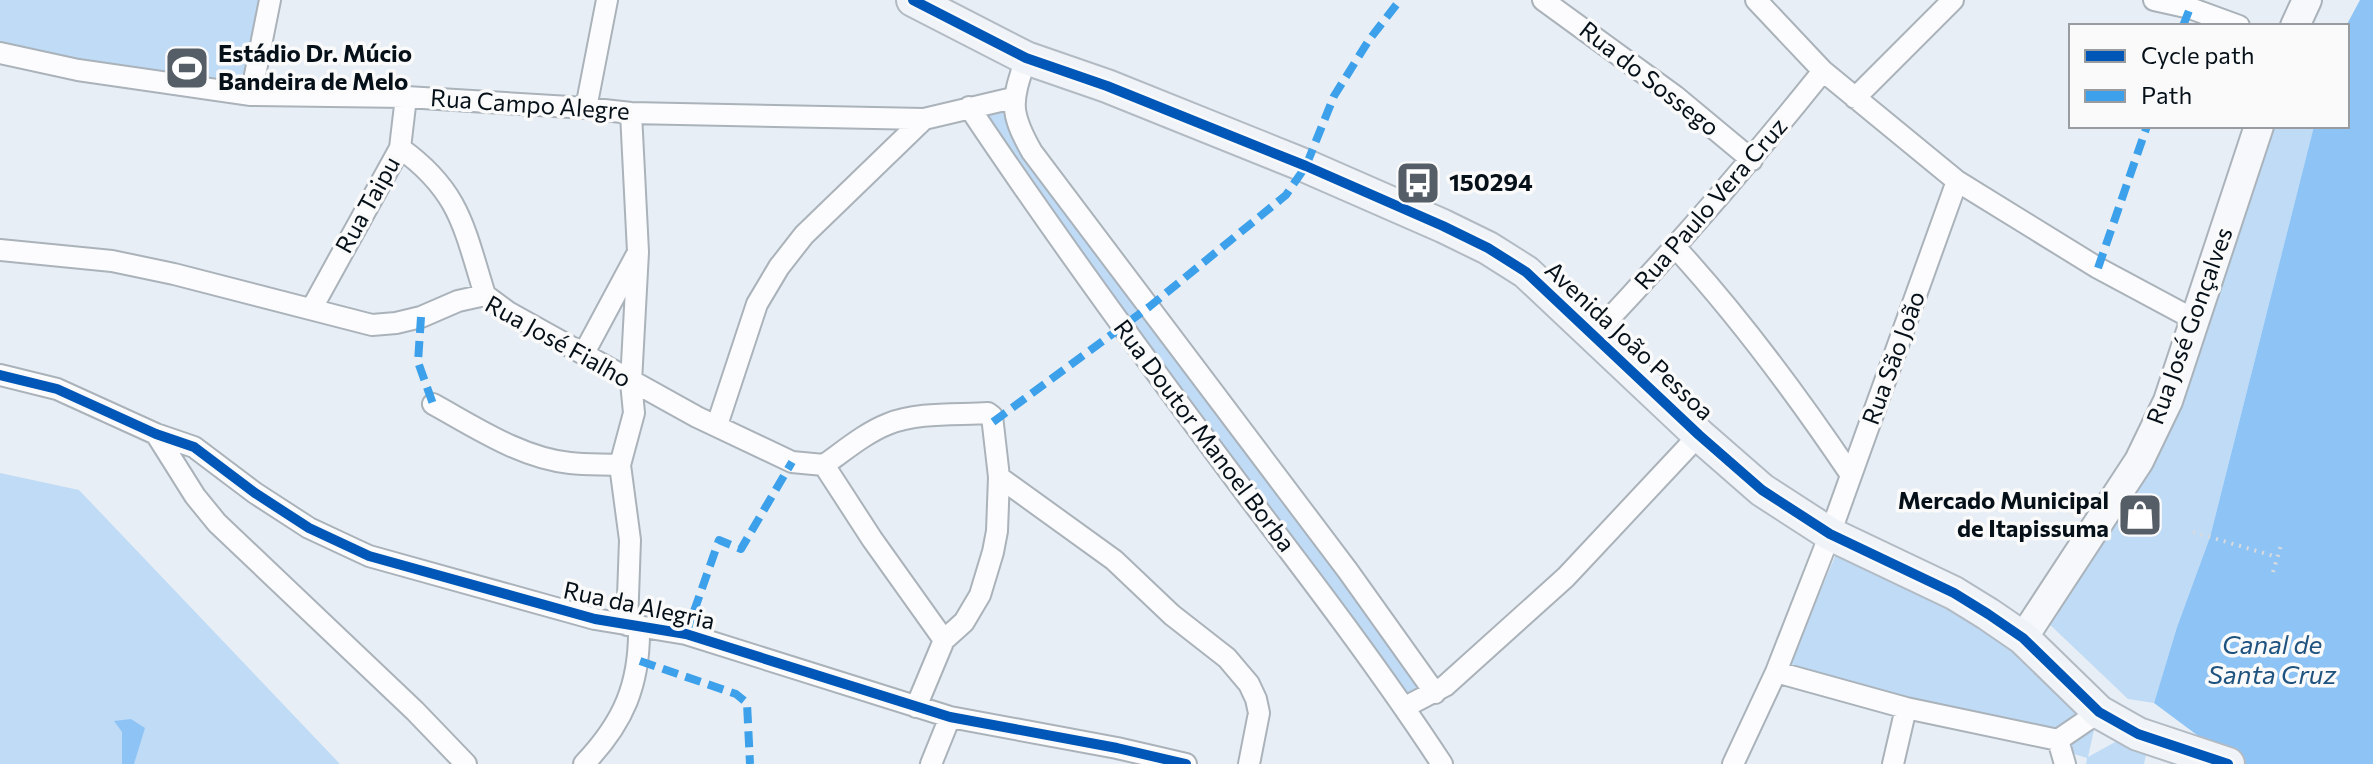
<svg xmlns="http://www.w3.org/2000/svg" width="2373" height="764" font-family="Commissioner,sans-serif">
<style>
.green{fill:#bfdbf6}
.water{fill:#8ec4f5}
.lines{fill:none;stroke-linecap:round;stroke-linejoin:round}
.street-casing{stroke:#aab2ba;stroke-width:24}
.secondary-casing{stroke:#aab2ba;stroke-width:32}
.primary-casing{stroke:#b2bac3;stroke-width:36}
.path{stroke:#d9dadd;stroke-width:4;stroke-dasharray:2 6;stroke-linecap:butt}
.street{stroke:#fcfcfe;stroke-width:20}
.secondary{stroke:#f6f8fb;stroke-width:28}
.primary{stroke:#f0f4f8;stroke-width:32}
.quiet{stroke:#3ca1ea;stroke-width:8;stroke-dasharray:16 8;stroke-linecap:butt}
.cycleway-casing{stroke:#fafafa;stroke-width:15}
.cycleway{stroke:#0057b8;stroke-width:10}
.labels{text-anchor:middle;stroke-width:7;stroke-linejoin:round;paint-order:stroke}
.poi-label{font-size:24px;font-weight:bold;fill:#061019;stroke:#fafafa;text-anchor:start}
.street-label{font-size:24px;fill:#061019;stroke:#fafafa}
.water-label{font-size:26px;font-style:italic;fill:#1f537f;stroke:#fafafa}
</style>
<rect width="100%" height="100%" fill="#e8eef5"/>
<!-- green -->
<path class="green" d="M 0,0 L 273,0 L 247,92 L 0,45 Z
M 1014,103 L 1026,135 L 1444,686 L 1418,711 L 1059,235 L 974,106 Z
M 2265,126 L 2314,126 L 2210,537 L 2177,627 L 2154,703 L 2128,699 L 2045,620 L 2094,545 Z
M 0,473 L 79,490 L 340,764 L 0,764 Z
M 1840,545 L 1907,574 L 2099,707 L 2088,757 L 2117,741 L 2147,750 L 2144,764 L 2086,764 L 2087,758 L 1789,664 Z"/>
<!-- water -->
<path class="water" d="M 2360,0 L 2373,0 L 2373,764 L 2236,764 L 2154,703 L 2177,627 L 2210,537 L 2314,126 L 2347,126 L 2346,26 Z
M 131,719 L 145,728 L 134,764 L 122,764 L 122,732 L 114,721 Z"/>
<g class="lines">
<!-- street casing -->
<g class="street-casing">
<path id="street" d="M 1543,0 L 1675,96 L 1752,160
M 1756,0 L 1823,71 L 1957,181 L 2098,268 L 2195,320
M 2154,0 L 2190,8 L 2239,26
M 0,53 L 78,70 L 251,95 L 406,97 L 586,108 L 631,113 L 924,119 L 1013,98
M 1026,58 C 1012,101 1008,110 1032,152 L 1348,571 L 1435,693
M 251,95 L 270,0
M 1855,98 L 1953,0
M 969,107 C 1057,239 1151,367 1247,495 C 1314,583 1381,671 1442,764
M 586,108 L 607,0
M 400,148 C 460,191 464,228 485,295
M 1676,248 C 1741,319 1797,395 1851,475
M 0,250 L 112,261 L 174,274 L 372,325 L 396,323 L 421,317 L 458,301 L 485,295 L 508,312 L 697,417 L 792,462 L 824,465
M 312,308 L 400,148 L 406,97
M 1595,334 C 1675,249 1750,162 1823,71
M 584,353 L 636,256
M 0,375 L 57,389 L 156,434 L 194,447 L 255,493 L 309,528 L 369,556 L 595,619 L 686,634 L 950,717 L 1117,748 L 1186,764
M 433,404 C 475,427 521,458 570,463 C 587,465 604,464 620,465
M 717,425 L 757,304 L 779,267 L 804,235 L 924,119
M 156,434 L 195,496 L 217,523 L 415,711 L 466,764
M 824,465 C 844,451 865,433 888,424 C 917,412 956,415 988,413 L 992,416 L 999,477 L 997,531 L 993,552 L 980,595 L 964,622 L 944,640 L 916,707
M 824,465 L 872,539 L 944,640
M 999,477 L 1114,560 L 1172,615 L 1227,658 L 1249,684 L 1256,699 L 1259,713 L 1249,764
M 627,625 L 630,540 L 620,465 L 634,413 L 631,382 L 638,252 L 631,113
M 1776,672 L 1906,708 L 2058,740
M 1405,707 L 1445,686 L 1566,577 L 1699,435
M 584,764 C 624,722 640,684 639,627
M 931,764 L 950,717
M 1733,764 L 1776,672 L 1830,534 L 1957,181
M 1893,764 L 1906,708
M 2065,764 L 2058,740 L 2099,712"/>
</g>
<!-- secondary casing -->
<g class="secondary-casing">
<path id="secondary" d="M 2295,26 L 2307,0
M 2023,638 L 2139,461 L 2168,401 L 2259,126"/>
</g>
<!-- primary casing -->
<g class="primary-casing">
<path id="primary" d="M 913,0 L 1026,58 L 1107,86 L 1306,166 L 1443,226 L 1488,248 L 1526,272 L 1699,435 L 1762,490 L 1830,534 L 1954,593 L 1988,614 L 2023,638 L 2099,712 L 2138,734 L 2228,764"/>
</g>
<!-- path -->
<path class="path" d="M 2193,532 L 2277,557
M 2273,572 L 2282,542"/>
<!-- street -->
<use href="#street" class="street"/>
<!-- secondary -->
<use href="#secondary" class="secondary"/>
<!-- primary -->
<use href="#primary" class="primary"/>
<!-- quiet -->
<path class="quiet" d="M 2183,26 L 2190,8
M 2098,268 L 2147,126
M 421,317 L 418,362 L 433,404
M 993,422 L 1149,307 L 1286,195 L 1306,166 L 1334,96 L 1369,40 L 1400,0
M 686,634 L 719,540 L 741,549 L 792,462
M 640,661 L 736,694 L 747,703 L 750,764"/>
<!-- cycleway casing -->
<g class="cycleway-casing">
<path id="cycleway" d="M 913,0 L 1026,58 L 1107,86 L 1306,166 L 1443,226 L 1488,248 L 1526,272 L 1699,435 L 1762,490 L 1830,534 L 1954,593 L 1988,614 L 2023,638 L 2099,712 L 2138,734 L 2228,764
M 0,375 L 57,389 L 156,434 L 194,447 L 255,493 L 309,528 L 369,556 L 595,619 L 686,634 L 950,717 L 1117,748 L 1186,764"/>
</g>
<!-- cycleway -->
<use href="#cycleway" class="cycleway"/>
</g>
<!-- icons -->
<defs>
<g id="stadium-square" transform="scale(2.3)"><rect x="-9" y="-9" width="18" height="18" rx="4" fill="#555e66" stroke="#fafafa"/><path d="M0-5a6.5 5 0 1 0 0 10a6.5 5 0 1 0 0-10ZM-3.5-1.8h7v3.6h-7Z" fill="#fff"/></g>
<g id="bus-square" transform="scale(2.3)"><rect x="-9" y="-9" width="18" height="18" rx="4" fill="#555e66" stroke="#fafafa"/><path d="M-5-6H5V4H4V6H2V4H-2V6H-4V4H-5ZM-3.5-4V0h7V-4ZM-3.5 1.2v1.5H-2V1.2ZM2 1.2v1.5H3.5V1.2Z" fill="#fff"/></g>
<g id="shop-square" transform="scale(2.3)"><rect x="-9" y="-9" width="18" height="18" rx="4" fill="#555e66" stroke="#fafafa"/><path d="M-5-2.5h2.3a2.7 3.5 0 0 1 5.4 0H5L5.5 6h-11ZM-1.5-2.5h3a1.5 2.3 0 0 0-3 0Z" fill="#fff"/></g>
</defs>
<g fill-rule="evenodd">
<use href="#stadium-square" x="187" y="68"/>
<use href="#bus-square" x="1418" y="183"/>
<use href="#shop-square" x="2140" y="515"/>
</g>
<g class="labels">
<!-- poi labels -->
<g class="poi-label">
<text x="218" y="62">Estádio Dr. Múcio<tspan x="218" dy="28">Bandeira de Melo</tspan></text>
<text x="1449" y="191">150294</text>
<text x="2109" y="509" text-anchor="end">Mercado Municipal<tspan x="2109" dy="28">de Itapissuma</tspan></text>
</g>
<!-- street labels -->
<g class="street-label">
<text transform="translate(1649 79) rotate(38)" y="8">Rua do Sossego</text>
<text transform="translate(530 105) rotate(4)" y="8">Rua Campo Alegre</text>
<text transform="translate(1711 204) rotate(-49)" y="8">Rua Paulo Vera Cruz</text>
<text transform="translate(368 205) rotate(-61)" y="8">Rua Taipu</text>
<text transform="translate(2190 326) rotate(-70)" y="8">Rua José Gonçalves</text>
<text transform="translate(1629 341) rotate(43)" y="8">Avenida João Pessoa</text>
<text transform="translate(558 342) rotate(29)" y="8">Rua José Fialho</text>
<text transform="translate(1894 358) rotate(-70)" y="8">Rua São João</text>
<text transform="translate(1204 436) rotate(53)" y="8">Rua Doutor Manoel Borba</text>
<text transform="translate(639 606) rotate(12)" y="8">Rua da Alegria</text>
</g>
<!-- water labels -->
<g class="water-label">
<text x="2272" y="654">Canal de<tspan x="2272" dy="30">Santa Cruz</tspan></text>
</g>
</g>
<!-- legend -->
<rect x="2069" y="24" width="280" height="104" fill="#fafafa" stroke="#989ca0" stroke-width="2"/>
<rect x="2085" y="50" width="40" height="12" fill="#0057b8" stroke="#989ca0" stroke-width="2"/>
<text x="2141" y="64" font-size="24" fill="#061019">Cycle path</text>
<rect x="2085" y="90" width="40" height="12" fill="#3ca1ea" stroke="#989ca0" stroke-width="2"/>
<text x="2141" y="104" font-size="24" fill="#061019">Path</text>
</svg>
